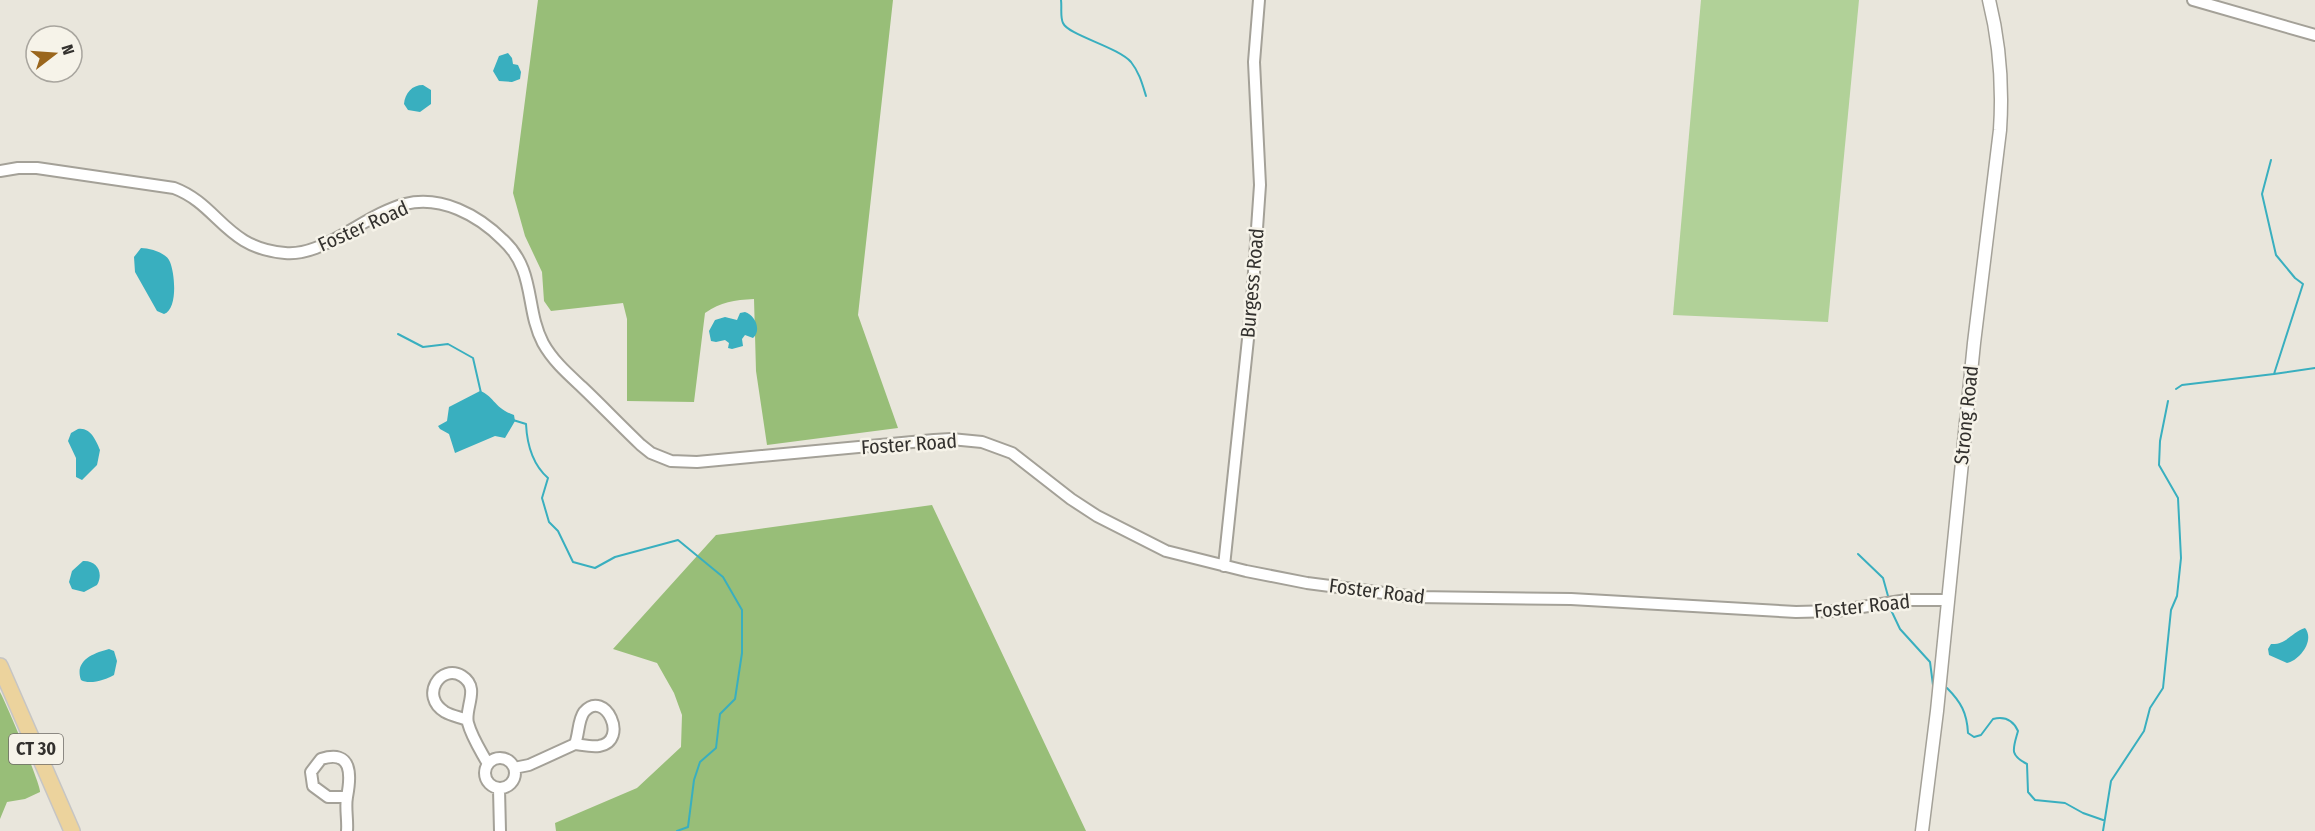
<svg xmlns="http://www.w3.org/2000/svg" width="2315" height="831" font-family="'Fira Sans Condensed',sans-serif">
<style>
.green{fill:#b1d198}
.forest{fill:#98be78}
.water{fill:#39afbf}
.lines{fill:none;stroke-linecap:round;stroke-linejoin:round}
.stream{stroke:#39afbf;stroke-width:2}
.minor-casing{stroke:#a4a198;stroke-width:14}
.tertiary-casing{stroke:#a4a198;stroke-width:15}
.primary-casing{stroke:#c6c5c4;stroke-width:18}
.minor{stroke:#fff;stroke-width:10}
.tertiary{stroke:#fff;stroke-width:12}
.primary{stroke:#ecd39d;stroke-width:15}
.labels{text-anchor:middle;stroke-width:5;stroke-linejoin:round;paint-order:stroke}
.shield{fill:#f6f3e9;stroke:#6e6b66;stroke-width:1.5}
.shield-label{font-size:18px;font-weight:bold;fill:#33312e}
.street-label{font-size:20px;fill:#33312e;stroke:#f6f3e9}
</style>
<rect width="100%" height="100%" fill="#e9e6dc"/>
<!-- green -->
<path class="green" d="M 1701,0 L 1859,0 L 1828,322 L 1673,315 Z"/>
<!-- forest -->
<path class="forest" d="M 538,0 L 893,0 L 858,315 L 898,428 L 767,445 L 756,371 L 754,299 C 734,300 721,302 705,313 L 694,402 L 627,401 L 627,319 L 623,303 L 551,311 L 544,301 L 542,272 L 525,236 L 513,193 Z
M 932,505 L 1086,831 L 556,831 L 555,823 L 637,788 L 681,747 L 682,715 L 674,693 L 657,663 L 613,649 L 716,535 Z
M 0,692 C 6,703 41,785 40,792 L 25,799 L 7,802 L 0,819 Z"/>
<!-- water -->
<path class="water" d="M 508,53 L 512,58 L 513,64 L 518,65 L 521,72 L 520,79 L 512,82 L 499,81 L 493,71 L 499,56 Z
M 423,85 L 431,90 L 431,104 L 420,112 L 408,110 L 404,104 C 405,93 412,85 423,85 Z
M 141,248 C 150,248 167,253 170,262 C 175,274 178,309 164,314 L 157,311 L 135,272 L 134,257 Z
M 745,312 C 755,315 762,330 753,338 L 745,335 L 742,339 L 743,346 L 732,349 L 728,348 L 729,343 L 725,340 L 716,342 L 711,341 L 709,331 L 715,320 L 725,317 L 737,320 L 740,313 Z
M 480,391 C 493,395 495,409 514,415 L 515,421 L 505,438 L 495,436 L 455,453 L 449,434 L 440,429 L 438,426 L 447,421 L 449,407 Z
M 78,429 C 90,427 96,440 100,450 L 97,465 L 82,480 L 76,477 L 76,458 L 68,441 L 71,433 Z
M 83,561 C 97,560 104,573 97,585 L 84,592 L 72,589 L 69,582 L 72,571 Z
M 2305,628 C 2315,640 2300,660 2287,663 L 2269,655 L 2268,649 L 2271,644 C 2286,645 2292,632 2305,628 Z
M 109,649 L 114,651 L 117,661 L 114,675 C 106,680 89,685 81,680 C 74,660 94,653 109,649 Z"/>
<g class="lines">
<!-- stream -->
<path class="stream" d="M 1061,0 C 1062,7 1060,17 1063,23 C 1068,35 1118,47 1131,62 C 1139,72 1142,83 1146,96
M 398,334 L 423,347 L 448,344 L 473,358 L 481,393
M 2274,374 L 2315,368
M 2176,389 L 2182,385 L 2274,374 L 2303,284 L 2295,278 L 2276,255 L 2262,194 L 2271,160
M 513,420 L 526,424 C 527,444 532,464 548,478 L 542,498 L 549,522 L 558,531 L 573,562 L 595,568 L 615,557 L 678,540 L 723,577 L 742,610 L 742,653 L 735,699 L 720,714 L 716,748 L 700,762 L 694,780 L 688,827 L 677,831
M 1858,554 L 1883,578 L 1888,596
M 1891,610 L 1900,629 L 1930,662 L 1933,685
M 1947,688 C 1961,702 1967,713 1968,733 L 1974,737 L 1981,735 L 1993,719 C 2005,716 2013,720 2018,731 C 2013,749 2009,755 2027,764 L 2028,792 L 2035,800 L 2065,803 L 2083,813 L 2103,820
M 2103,831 L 2111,781 L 2144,731 L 2150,708 L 2163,688 L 2171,610 L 2177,596 L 2181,558 L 2178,498 L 2159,465 L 2160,441 L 2168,401"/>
<!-- minor casing -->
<g class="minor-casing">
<path id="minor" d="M 2193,0 L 2315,35
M 0,171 L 18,168 L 37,168 L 174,188 C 219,205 225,248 285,253 C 306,255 326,244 344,234 C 364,223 383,210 405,204 C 441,195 478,215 503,240 C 536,270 525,309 543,343 C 553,361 568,374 582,387 C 602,406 621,426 641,445 L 651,453 L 671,461 L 697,462 L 934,440 L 951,439 L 982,442 L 1012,453 L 1071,499 L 1097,516 L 1166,551 L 1246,571 L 1307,583 L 1415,597 L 1571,599 L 1796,612 L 1836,611 L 1907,600 L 1946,600
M 1224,566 L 1252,301 L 1260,185 L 1254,62 L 1259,0
M 467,720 C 460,717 452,716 445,712 C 419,696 441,663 462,676 C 481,688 464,708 468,723 C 472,738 481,751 488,764
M485 773a15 15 0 1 1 30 0a15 15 0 1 1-30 0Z
M 514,768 L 529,765 L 575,744 C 579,734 578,720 584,712 C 605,688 630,741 599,746 C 591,747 583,745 575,744
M 499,789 L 500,831
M 347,831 C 348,820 345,808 347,797 C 351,776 353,749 321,759 L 311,772 L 313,786 L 328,797 L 347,797"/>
</g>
<!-- tertiary casing -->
<g class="tertiary-casing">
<path id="tertiary" d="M 1922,831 L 1937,711 L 1974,343 L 2000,130 C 2003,85 2000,44 1989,0"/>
</g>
<!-- primary casing -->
<g class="primary-casing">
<path id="primary" d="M 0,666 L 72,831"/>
</g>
<!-- minor -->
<use href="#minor" class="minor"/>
<!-- tertiary -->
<use href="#tertiary" class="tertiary"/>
<!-- primary -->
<use href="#primary" class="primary"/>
</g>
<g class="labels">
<!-- shield labels -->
<rect class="shield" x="9" y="734" width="54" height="30" rx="4.5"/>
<g class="shield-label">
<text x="36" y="755">CT 30</text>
</g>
<!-- street labels -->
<g class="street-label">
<text transform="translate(363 226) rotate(-24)" y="7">Foster Road</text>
<text transform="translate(1252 283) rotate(-85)" y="7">Burgess Road</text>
<text transform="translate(1966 415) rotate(-84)" y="7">Strong Road</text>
<text transform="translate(909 444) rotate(-4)" y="7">Foster Road</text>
<text transform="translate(1377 591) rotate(7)" y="7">Foster Road</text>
<text transform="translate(1862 606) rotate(-6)" y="7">Foster Road</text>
</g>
</g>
<!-- north arrow -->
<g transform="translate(54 54) rotate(73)"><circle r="28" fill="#f6f3e9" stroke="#a8a59e" stroke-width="1.5"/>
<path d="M0-4.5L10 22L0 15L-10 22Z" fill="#9a661d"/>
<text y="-9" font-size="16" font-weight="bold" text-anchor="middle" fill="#33312e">N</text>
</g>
</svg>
